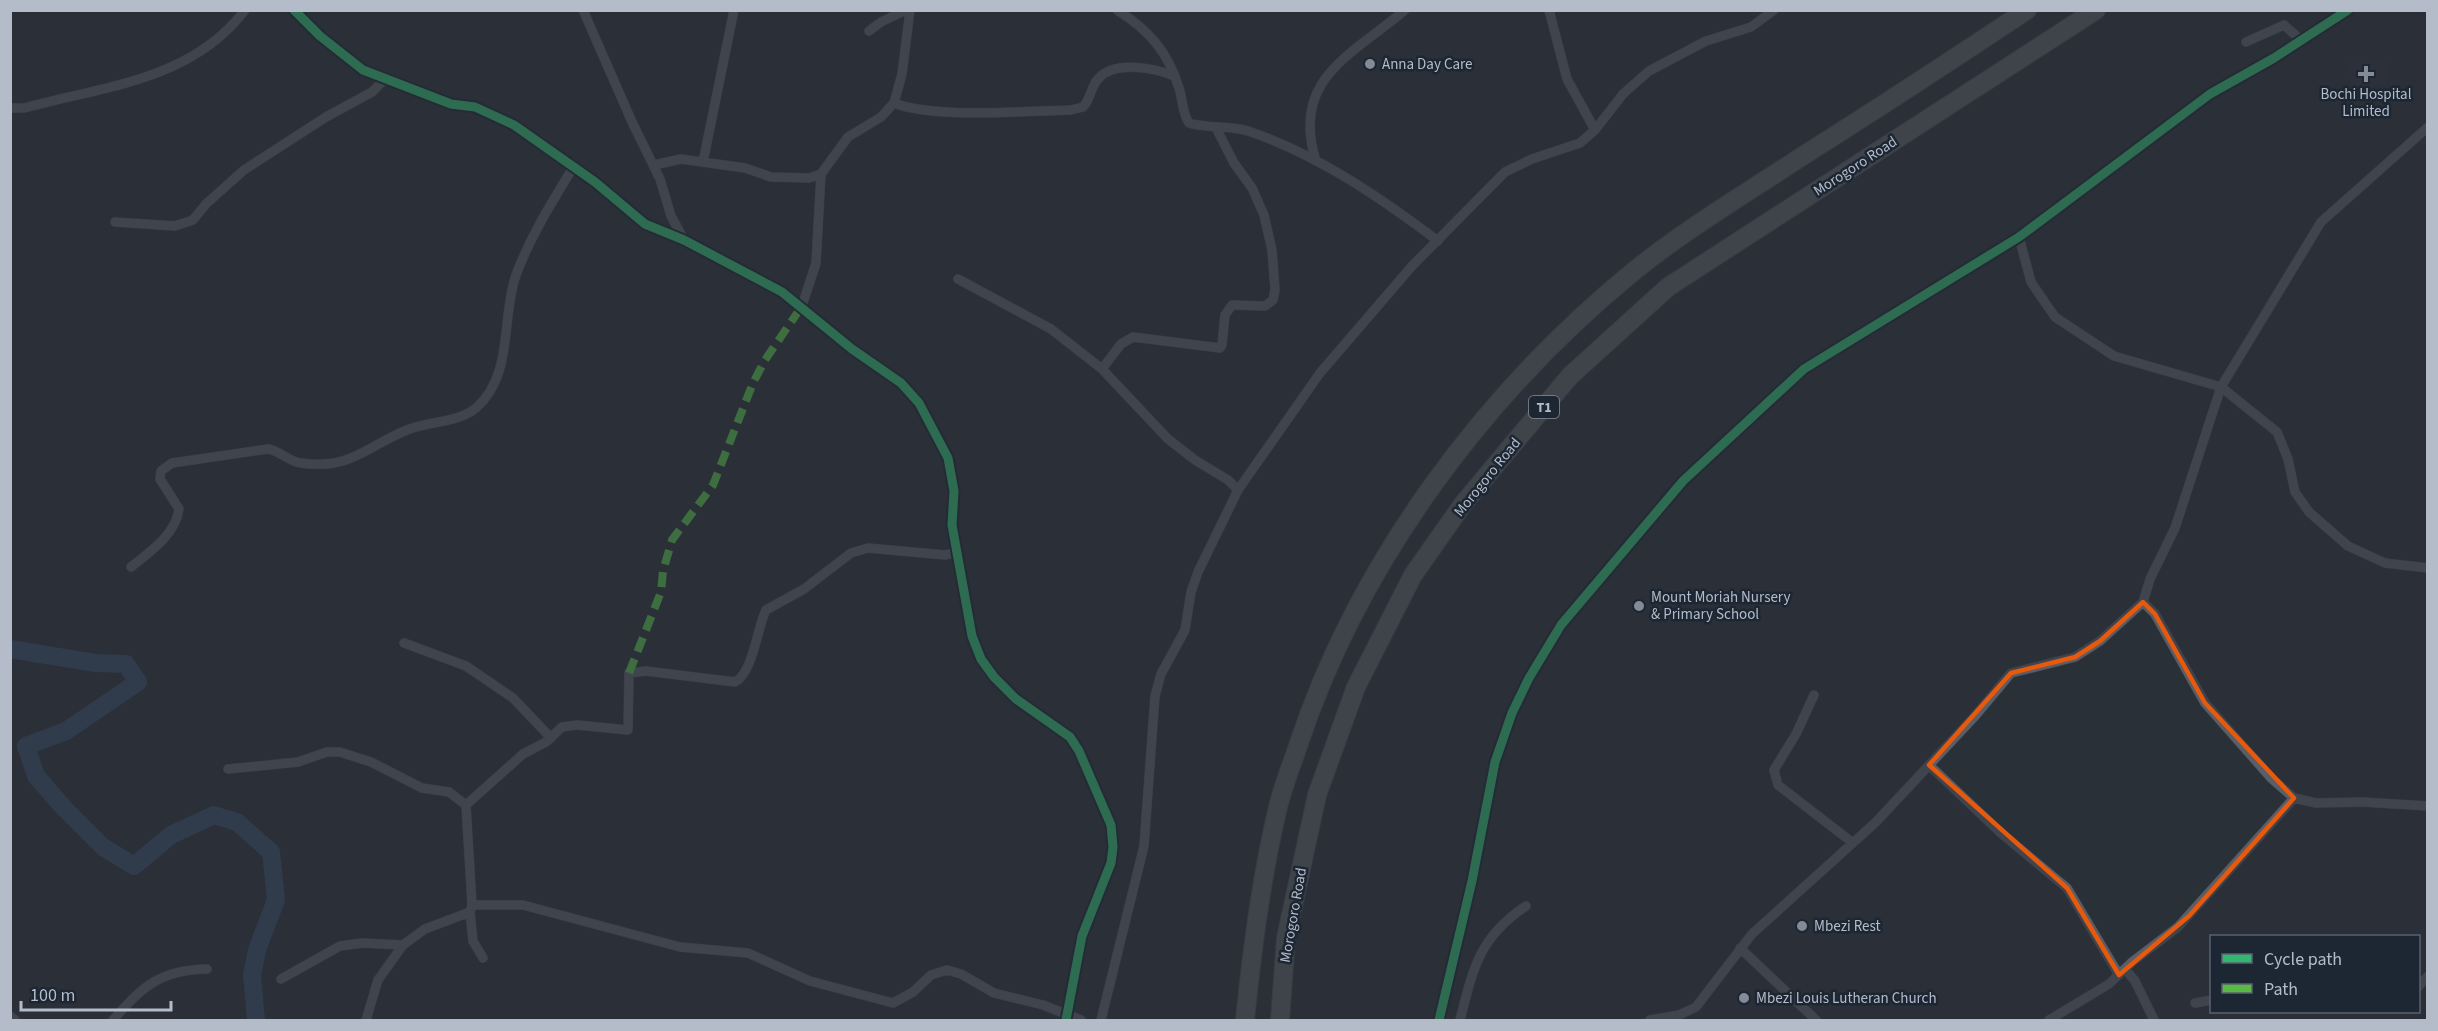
<svg xmlns="http://www.w3.org/2000/svg" width="2438" height="1031" font-family="'Source Sans 3',sans-serif">
<style>
.medical{fill:#31303e}
.lines{fill:none;stroke-linecap:round;stroke-linejoin:round}
.river{stroke:#384963;stroke-width:18}
.street-casing{stroke:#484c53;stroke-width:10}
.highway-casing{stroke:#474c53;stroke-width:20}
.street{stroke:#5a5e66;stroke-width:9}
.highway{stroke:#5a5d60;stroke-width:18}
.quiet{stroke:#58b947;stroke-width:8;stroke-dasharray:15 8;stroke-linecap:butt}
.cycleway-casing{stroke:#1d2633;stroke-width:13}
.cycleway{stroke:#33b770;stroke-width:9}
.marked{fill:none;stroke:#e8590c;stroke-width:4.5;stroke-linejoin:round}
.poi-dot{fill:#848b96;stroke:#1d2633;stroke-width:2}
.labels{text-anchor:middle;stroke-width:5;stroke-linejoin:round;paint-order:stroke}
.shield{fill:#1d2633;stroke:#878f9c;stroke-width:1.5}
.shield-label{font-size:14px;font-weight:bold;fill:#b4bcc9}
.poi-label{font-size:15px;fill:#b4bcc9;stroke:#1d2633;text-anchor:start}
.street-label{font-size:15px;fill:#b4bcc9;stroke:#1d2633}
</style>
<rect width="100%" height="100%" fill="#2a3038"/>
<!-- medical -->
<path class="medical" d="M 2368,55 L 2368,60 L 2386,60 L 2387,86 L 2351,87 L 2350,80 L 2345,80 L 2345,69 L 2349,68 L 2349,62 L 2354,62 L 2354,56 Z"/>
<g class="lines">
<!-- river -->
<path class="river" d="M 10,649 L 95,663 L 126,664 L 138,682 L 66,731 L 26,746 L 36,776 L 65,809 L 103,847 L 134,866 L 171,835 L 214,815 L 237,822 L 271,852 L 276,900 L 257,950 L 252,975 L 256,1020"/>
<!-- street casing -->
<g class="street-casing">
<path id="street" d="M 294,10 L 320,36 L 363,70 L 451,104 L 475,107 L 514,125 L 595,182 L 645,224 L 684,240 L 782,292 L 852,349 L 901,383 L 919,403 L 948,458 L 954,491 L 952,525 L 972,636 L 981,659 L 994,677 L 1016,699 L 1070,737 L 1079,751 L 1111,825 L 1113,847 L 1111,863 L 1082,936 L 1066,1020
M 583,10 L 632,122 L 660,179 L 671,216 L 684,240
M 1117,10 C 1149,30 1168,52 1179,88 C 1183,100 1182,113 1189,123 C 1209,129 1229,125 1248,131 C 1317,154 1381,198 1438,241
M 1549,10 L 1567,79 L 1595,130
M 869,31 L 881,22 L 906,10
M 2246,42 L 2284,25 L 2301,40
M 894,103 C 935,119 1025,111 1071,110 L 1083,107 C 1091,99 1091,86 1098,79 C 1114,60 1155,68 1174,76
M 10,108 L 24,108 C 104,86 191,81 245,10
M 1316,161 C 1290,79 1352,55 1405,10
M 703,162 L 734,10
M 654,165 L 681,159 L 745,168 L 771,177 L 809,178 L 821,174 L 848,137 L 881,117 L 894,103 L 902,74 L 910,10
M 115,222 L 175,226 L 193,220 L 206,204 L 244,170 L 326,117 L 372,92 L 385,79
M 2019,237 L 2031,282 L 2055,317 L 2114,356 L 2221,387 L 2277,432 L 2288,459 L 2295,492 L 2309,512 L 2348,546 L 2385,563 L 2428,568
M 958,279 L 1051,329 L 1102,369 L 1168,439 L 1195,460 L 1228,480 L 1238,490
M 802,306 L 816,263 L 821,174
M 1102,369 L 1121,344 L 1133,337 L 1220,348 L 1222,345 L 1225,315 L 1232,305 L 1265,306 L 1273,300 L 1275,290 L 1272,250 L 1264,215 L 1252,188 L 1234,163 L 1216,128
M 958,552 L 945,555 L 868,548 L 851,553 L 804,589 L 766,610 C 757,628 753,673 735,682 L 646,671 L 629,673 L 628,730 L 577,725 L 562,727 L 546,742 L 523,754 L 466,805 L 472,905 L 523,905 L 680,947 L 748,953 L 810,981 L 893,1003 L 913,992 L 931,975 L 947,970 L 961,974 L 994,993 L 1043,1005 L 1081,1020
M 131,567 C 150,552 176,534 179,509 L 160,479 L 161,471 L 172,463 L 268,449 C 281,451 289,462 301,463 C 351,470 365,447 407,430 C 428,421 458,423 476,408 C 514,375 501,317 516,275 C 531,235 552,202 574,166
M 2143,602 L 2155,614 L 2205,703 L 2271,778 L 2294,798 L 2316,803 L 2362,802 L 2428,806
M 404,643 L 466,666 L 513,698 L 551,738
M 1814,695 L 1796,734 L 1774,770 L 1778,785 L 1853,843
M 1929,765 L 2002,834 L 2067,888 L 2119,975
M 228,769 L 298,762 L 327,752 L 340,752 L 371,762 L 422,788 L 449,792 L 466,805
M 470,912 L 473,941 L 483,958
M 1740,948 L 1816,1020
M 2125,969 L 2135,981 L 2154,1020
M 281,979 L 340,946 L 362,943 L 403,945 L 425,929 L 470,912 L 472,905
M 2418,987 L 2428,976
M 2195,1003 L 2212,1000
M 10,1016 L 15,1020
M 113,1020 C 143,986 160,970 207,969
M 366,1020 L 378,980 L 403,945
M 1101,1020 L 1144,846 L 1155,696 L 1161,674 L 1185,630 L 1191,592 L 1198,572 L 1238,490 L 1320,373 L 1412,266 L 1505,172 L 1532,159 L 1580,143 L 1595,130 L 1623,94 L 1649,71 L 1706,41 L 1751,27 L 1774,10
M 1439,1020 L 1472,881 L 1495,762 L 1512,713 L 1529,678 L 1561,625 L 1683,481 L 1804,369 L 2019,237 L 2210,94 L 2274,58 L 2348,10
M 1460,1020 C 1473,969 1479,937 1526,906
M 1650,1020 L 1679,1015 L 1696,1007 L 1752,934 L 1876,822 L 1975,716 L 2011,673 L 2075,657 L 2100,641 L 2143,602 L 2150,579 L 2175,528 L 2221,387 L 2321,222 L 2428,127
M 2049,1020 L 2109,984 L 2132,962 L 2178,927 L 2294,798"/>
</g>
<!-- highway casing -->
<g class="highway-casing">
<path id="highway" d="M 1245,1020 C 1252,949 1261,878 1278,807 C 1283,786 1292,764 1299,743 C 1360,560 1485,393 1634,271 C 1686,229 1745,194 1801,157 C 1877,109 1952,60 2027,10
M 1280,1020 L 1286,938 L 1317,795 L 1356,687 L 1413,575 L 1463,504 L 1570,376 L 1668,287 L 2096,10"/>
</g>
<!-- street -->
<use href="#street" class="street"/>
<!-- highway -->
<use href="#highway" class="highway"/>
<!-- quiet -->
<path class="quiet" d="M 629,673 L 661,592 L 663,571 L 672,540 L 713,485 L 753,383 L 765,360 L 802,306"/>
<!-- cycleway casing -->
<g class="cycleway-casing">
<path id="cycleway" d="M 294,10 L 320,36 L 363,70 L 451,104 L 475,107 L 514,125 L 595,182 L 645,224 L 684,240 L 782,292 L 852,349 L 901,383 L 919,403 L 948,458 L 954,491 L 952,525 L 972,636 L 981,659 L 994,677 L 1016,699 L 1070,737 L 1079,751 L 1111,825 L 1113,847 L 1111,863 L 1082,936 L 1066,1020
M 1439,1020 L 1472,881 L 1495,762 L 1512,713 L 1529,678 L 1561,625 L 1683,481 L 1804,369 L 2019,237 L 2210,94 L 2274,58 L 2348,10"/>
</g>
<!-- cycleway -->
<use href="#cycleway" class="cycleway"/>
</g>
<!-- marked area -->
<path d="M0 0H2438V1031H0ZM 2143,602 L 2155,614 L 2205,703 L 2294,798 L 2189,916 L 2119,975 L 2067,888 L 1929,765 L 2011,673 L 2075,657 L 2100,641 Z" fill="#2a3038" fill-opacity=".55" fill-rule="evenodd"/>
<path class="marked" d="M 2143,602 L 2155,614 L 2205,703 L 2294,798 L 2189,916 L 2119,975 L 2067,888 L 1929,765 L 2011,673 L 2075,657 L 2100,641 Z"/>
<!-- markers -->
<g class="poi-dot">
<circle cx="1370" cy="64" r="6"/>
<path d="M2363 65h6v6h6v6h-6v6h-6v-6h-6v-6h6z"/>
<circle cx="1639" cy="606" r="6"/>
<circle cx="1802" cy="926" r="6"/>
<circle cx="1744" cy="998" r="6"/>
</g>
<g class="labels">
<!-- shield labels -->
<rect class="shield" x="1529" y="396" width="30" height="22" rx="4.5"/>
<g class="shield-label">
<text x="1544" y="412">T1</text>
</g>
<!-- poi labels -->
<g class="poi-label">
<text x="1382" y="69">Anna Day Care</text>
<text x="2366" y="99" text-anchor="middle">Bochi Hospital<tspan x="2366" dy="17">Limited</tspan></text>
<text x="1651" y="602">Mount Moriah Nursery<tspan x="1651" dy="17">&amp; Primary School</tspan></text>
<text x="1814" y="931">Mbezi Rest</text>
<text x="1756" y="1003">Mbezi Louis Lutheran Church</text>
</g>
<!-- street labels -->
<g class="street-label">
<text transform="translate(1855 166) rotate(-33)" y="5">Morogoro Road</text>
<text transform="translate(1487 477) rotate(-51)" y="5">Morogoro Road</text>
<text transform="translate(1293 915) rotate(-80)" y="5">Morogoro Road</text>
</g>
</g>
<!-- border -->
<rect width="2438" height="1031" fill="none" stroke="#b4bcc9" stroke-width="24"/>
<!-- legend -->
<rect x="2210" y="935" width="210" height="78" fill="#1d2633" stroke="#59626f" stroke-width="1.5"/>
<rect x="2222" y="954" width="30" height="9" fill="#33b770" stroke="#59626f" stroke-width="1.5"/>
<text x="2264" y="965" font-size="18" fill="#b4bcc9">Cycle path</text>
<rect x="2222" y="984" width="30" height="9" fill="#58b947" stroke="#59626f" stroke-width="1.5"/>
<text x="2264" y="995" font-size="18" fill="#b4bcc9">Path</text>
<!-- scale -->
<path d="M21 1001v9h150v-9" fill="none" stroke="#b4bcc9" stroke-width="3"/>
<text x="30" y="1001" font-size="18" fill="#b4bcc9" stroke="#1d2633" stroke-width="4.5" paint-order="stroke">100 m</text>
</svg>
